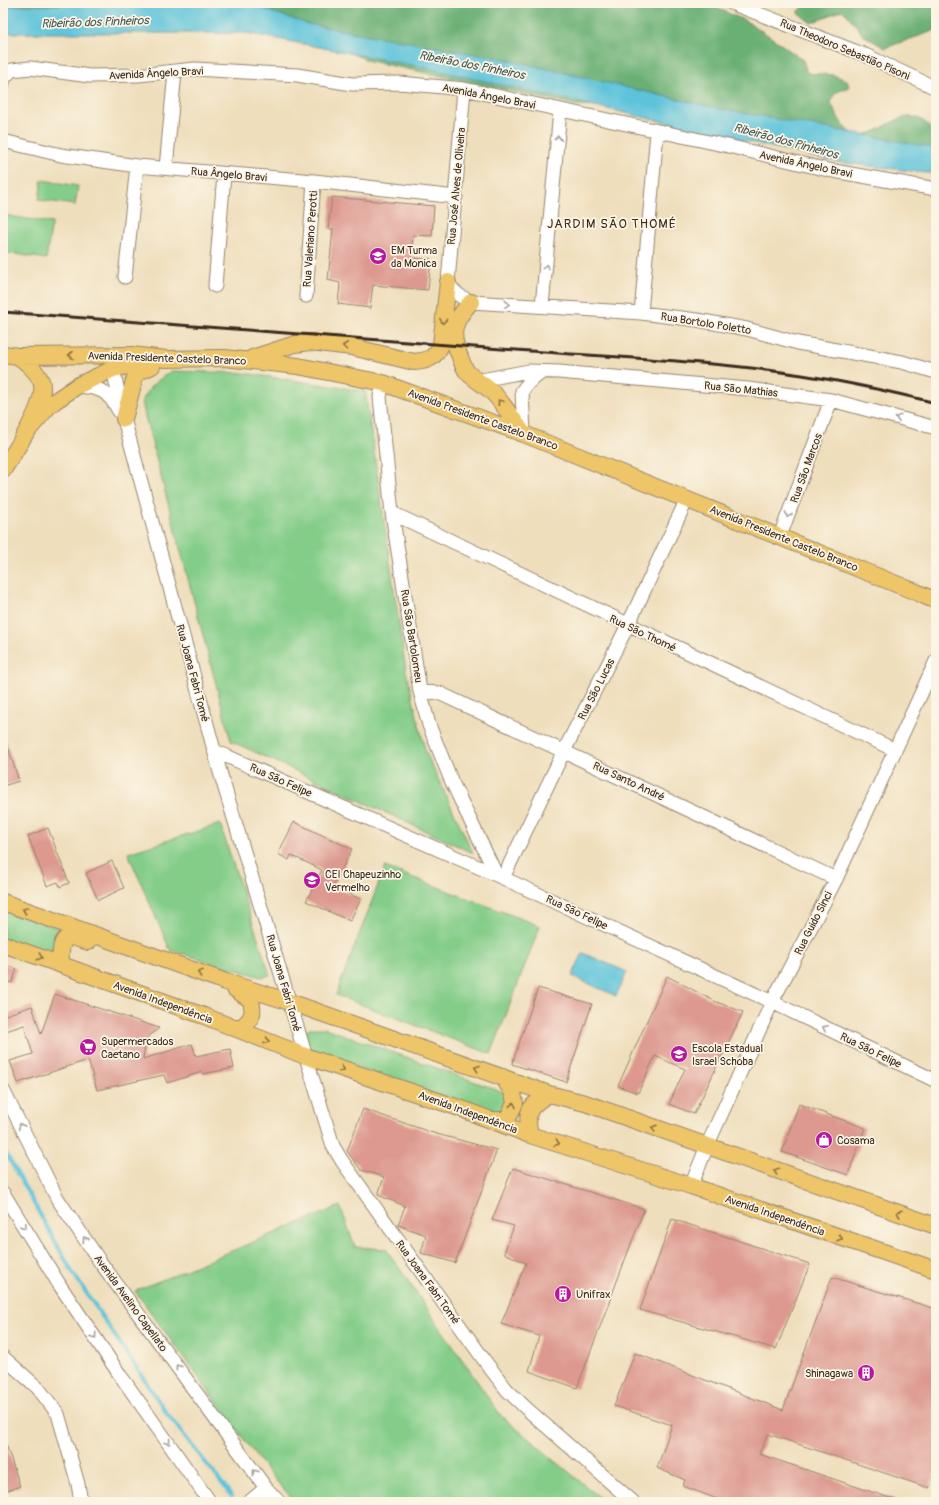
<svg xmlns="http://www.w3.org/2000/svg" width="939" height="1505" font-family="Pangolin,sans-serif">
<style>
.green{fill:#84cd89;stroke:#607c54}
.forest{fill:#6bb075;stroke:#536d4a}
.water{fill:#5cc3da;stroke:#4c767c}
.lines{fill:none;stroke-linecap:round;stroke-linejoin:round}
.stream{stroke:#5cc3da;stroke-width:4}
.building{fill:#dd9990}
.minor-casing{stroke:#95846d;stroke-width:15}
.major-casing{stroke:#95846d;stroke-width:18}
.minor{stroke:#fff;stroke-width:13}
.major{stroke:#eec569;stroke-width:16}
.rail{stroke:#3b2a1e;stroke-width:3}
.oneway{stroke:#a79f9a}
.oneway2{stroke:#8c7040}
.labels{text-anchor:middle;stroke-width:3.5;stroke-linejoin:round;paint-order:stroke}
.street-label{font-size:11px;fill:#3b2a1e;stroke:#fcf5e5}
.poi-label{font-size:11px;fill:#3b2a1e;stroke:#fcf5e5;text-anchor:start}
.water-label{font-size:12px;font-style:italic;fill:#455856;stroke:#fcf5e5}
.quarter-label{font-size:13px;letter-spacing:1px;fill:#3b2a1e;stroke:#fcf5e5}
</style>
<rect width="100%" height="100%" fill="#fcf5e5"/>
<filter id="ink" filterUnits="userSpaceOnUse"><feTurbulence type="fractalNoise" baseFrequency=".025" numOctaves="2"/><feDisplacementMap in="SourceGraphic" scale="8" xChannelSelector="R" yChannelSelector="G"/><feConvolveMatrix kernelMatrix="1 2 1 2 8 2 1 2 1" color-interpolation-filters="sRGB"/></filter>
<filter id="wash" filterUnits="userSpaceOnUse"><feTurbulence type="fractalNoise" baseFrequency=".012" numOctaves="4" result="noise"/><feDisplacementMap in="SourceGraphic" scale="16" xChannelSelector="R" yChannelSelector="G"/><feGaussianBlur stdDeviation="0.9" result="paint"/><feColorMatrix in="noise" values="0 0 0 0 0 0 0 0 0 0 0 0 0 0 0 0 0 1.4 0 .05"/><feComposite in="paint" operator="in"/></filter>
<g filter="url(#wash)">
<rect width="100%" height="100%" fill="#efdebc"/>
<!-- green -->
<path class="green" d="M 42,180 L 78,186 L 75,205 L 39,200 Z
M 3,215 L 52,223 L 46,259 L 3,252 Z
M 171,371 L 243,373 L 365,391 L 406,671 L 426,753 L 473,853 L 231,741 L 145,416 L 142,401 L 152,385 Z
M 220,824 L 270,975 L 261,977 L 170,950 L 128,853 Z
M 385,867 L 540,926 L 491,1054 L 336,995 Z
M 3,909 L 66,931 L 55,957 L 3,939 Z
M 310,1028 L 325,1028 L 506,1093 L 511,1102 L 506,1111 L 494,1117 L 308,1050 L 304,1031 Z
M 340,1206 L 355,1247 L 386,1249 L 501,1416 L 605,1502 L 295,1502 L 265,1468 L 135,1291 Z"/>
<!-- forest -->
<path class="forest" d="M 3,3 L 133,3 L 3,11 Z
M 259,3 L 705,3 L 744,20 L 768,35 L 803,60 L 807,73 L 833,75 L 847,80 L 849,87 L 835,93 L 831,103 C 836,112 842,129 852,133 C 876,143 898,106 922,120 C 925,123 929,124 931,128 C 938,138 936,144 931,154 L 610,102 L 592,106 L 575,105 L 370,61 L 328,44 L 270,26 Z
M 808,3 L 936,3 L 936,30 L 885,48 L 863,35 L 850,18 L 842,10 L 811,23 L 797,12 Z"/>
<!-- water -->
<path class="water" d="M 164,3 L 245,3 L 308,24 L 509,60 L 716,108 L 936,148 L 936,174 L 837,162 L 595,106 L 421,67 L 247,33 L 10,33 L 3,32 L 3,6 Z
M 583,953 L 627,972 L 616,996 L 572,976 Z"/>
<g class="lines">
<!-- stream -->
<path class="stream" d="M 3,1148 L 71,1270 L 168,1415 L 232,1496"/>
</g>
<g id="blocks">
<!-- building -->
<path class="building" d="M 332,197 L 434,206 L 432,236 L 413,235 L 411,258 L 431,259 L 428,290 L 373,285 L 370,308 L 338,304 L 340,283 L 328,280 L 333,229 L 328,229 Z
M 3,738 L 5,738 L 19,781 L 3,786 Z
M 294,822 L 352,849 L 333,887 L 361,899 L 350,921 L 306,901 L 322,870 L 291,855 L 289,860 L 278,854 Z
M 48,828 L 69,883 L 60,887 L 58,882 L 47,886 L 28,836 Z
M 112,861 L 124,888 L 98,900 L 86,873 Z
M 3,964 L 17,969 L 12,983 L 3,980 Z
M 667,976 L 714,1001 L 743,1012 L 694,1114 L 669,1104 L 685,1069 L 655,1056 L 638,1093 L 618,1086 Z
M 538,988 L 592,1004 L 566,1082 L 512,1064 Z
M 55,994 L 159,1028 L 146,1039 L 143,1059 L 192,1044 L 196,1056 L 230,1049 L 234,1068 L 203,1074 L 202,1072 L 167,1083 L 164,1075 L 97,1090 L 88,1060 L 18,1083 L 10,1061 L 33,1054 L 24,1025 L 3,1032 L 3,1016 L 32,1006 L 41,1034 Z
M 799,1104 L 865,1128 L 848,1175 L 782,1152 Z
M 363,1109 L 433,1133 L 497,1150 L 455,1263 L 421,1253 L 426,1235 L 398,1225 L 405,1206 L 378,1195 L 384,1177 L 361,1170 L 347,1151 Z
M 513,1168 L 644,1209 L 577,1388 L 529,1371 L 539,1336 L 501,1324 L 526,1263 L 504,1253 L 514,1226 L 492,1220 Z
M 672,1219 L 810,1264 L 776,1349 L 640,1310 Z
M 832,1277 L 936,1309 L 936,1471 L 929,1488 L 768,1434 L 759,1454 L 896,1500 L 896,1502 L 760,1502 L 748,1498 L 747,1502 L 725,1502 L 683,1486 L 685,1480 L 657,1468 L 672,1425 L 614,1406 L 635,1353 L 783,1410 Z
M 3,1441 L 5,1441 L 20,1486 L 3,1492 Z"/>
</g>
</g>
<g filter="url(#ink)">
<use href="#blocks" fill-opacity="0" stroke="#95846d" stroke-width="1"/>
<g class="lines">
<!-- minor casing -->
<g class="minor-casing">
<path id="minor" d="M 731,3 L 865,55 L 936,88
M 3,83 L 4,78 L 12,70 L 30,68 L 90,76 L 138,75 L 195,69 L 297,75 L 352,84 L 400,83 L 464,89 L 728,146 L 828,170 L 936,189
M 464,89 L 448,282 C 453,293 461,297 471,302 L 641,313 L 697,320 L 747,329 L 798,343 L 902,362 L 936,372
M 3,141 L 61,155 L 137,166 L 314,181 L 456,197
M 166,168 L 175,72
M 125,277 L 137,166
M 215,286 L 224,174
M 306,296 L 314,181
M 542,306 L 560,111
M 641,313 L 657,132
M 113,369 L 124,419 L 220,772 L 333,1146 L 342,1161 L 487,1364 L 507,1390 L 528,1410 L 633,1502
M 476,381 L 529,371 L 559,372 L 748,389 L 831,400 L 936,428
M 383,383 L 380,397 L 392,513 L 420,691 L 429,725 L 451,780 L 496,874
M 77,386 C 101,388 107,390 119,411
M 524,434 L 522,391 L 529,382 L 542,372
M 392,513 L 895,750
M 780,536 L 831,400
M 420,691 L 439,693 L 836,879
M 215,751 L 503,878 L 772,1002 L 936,1081
M 503,878 L 564,751 L 628,625 L 687,499
M 3,1090 L 57,1198 L 101,1263 L 266,1488 L 279,1502
M 691,1186 L 707,1146 L 772,1002 L 836,879 L 936,661
M 3,1193 L 59,1284 L 120,1375 L 210,1502
M 3,1357 L 38,1388 L 58,1414 L 78,1484 L 81,1502
M 249,1502 L 266,1488"/>
</g>
<!-- major casing -->
<g class="major-casing">
<path id="major" d="M 471,302 C 454,320 449,333 460,357 C 462,362 464,369 468,373 C 476,381 487,386 494,394 C 505,406 514,421 524,434
M 3,354 L 18,356 L 131,355 L 166,359 L 224,358 L 298,366 L 383,383 L 524,434 L 916,592 L 936,601
M 252,358 L 295,344 L 310,342 L 352,347 L 414,362 C 428,361 435,358 441,345 L 448,282
M 124,419 L 136,373 L 152,366
M 25,434 L 48,407 L 55,401 L 77,386 L 113,369 L 148,362
M 3,470 C 14,453 49,401 41,381 C 36,370 27,363 18,356
M 3,902 L 226,982 L 290,1002 L 549,1094 L 585,1103 L 936,1226
M 3,944 L 204,1016 L 305,1056 L 462,1109 L 530,1135 L 691,1186 L 936,1270
M 61,964 C 61,954 59,942 69,936 L 88,942
M 233,1027 L 242,1027 C 253,1017 254,1014 251,1000 L 235,989
M 491,1120 L 504,1120 L 509,1116 L 515,1103 L 513,1093 L 503,1077
M 530,1135 C 525,1111 529,1106 549,1094"/>
</g>
<!-- minor -->
<use href="#minor" class="minor"/>
<!-- major -->
<use href="#major" class="major"/>
<!-- rail -->
<path class="rail" d="M 3,312 C 178,326 354,337 530,351 C 620,358 712,361 802,375 C 847,382 892,392 936,403"/>
</g>
<!-- one-way arrows -->
<defs><path id="oneway-chevron" d="M-2-3.5L2.5 0L-2 3.5" fill="none" stroke-width="1.6" stroke-linecap="round" stroke-linejoin="round"/></defs>
<g class="oneway">
<use href="#oneway-chevron" transform="translate(558 138) rotate(-85)"/>
<use href="#oneway-chevron" transform="translate(546 267) rotate(-85)"/>
<use href="#oneway-chevron" transform="translate(507 304) rotate(3)"/>
<use href="#oneway-chevron" transform="translate(898 418) rotate(-165)"/>
<use href="#oneway-chevron" transform="translate(788 515) rotate(111)"/>
<use href="#oneway-chevron" transform="translate(825 1028) rotate(-154)"/>
<use href="#oneway-chevron" transform="translate(21 1126) rotate(-117)"/>
<use href="#oneway-chevron" transform="translate(24 1226) rotate(58)"/>
<use href="#oneway-chevron" transform="translate(85 1239) rotate(-124)"/>
<use href="#oneway-chevron" transform="translate(94 1336) rotate(56)"/>
<use href="#oneway-chevron" transform="translate(178 1367) rotate(-126)"/>
<use href="#oneway-chevron" transform="translate(168 1442) rotate(54)"/>
<use href="#oneway-chevron" transform="translate(255 1472) rotate(-126)"/>
</g>
<g class="oneway2">
<use href="#oneway-chevron" transform="translate(443 321) rotate(97)"/>
<use href="#oneway-chevron" transform="translate(345 346) rotate(-173)"/>
<use href="#oneway-chevron" transform="translate(71 355) rotate(180)"/>
<use href="#oneway-chevron" transform="translate(500 402) rotate(-127)"/>
<use href="#oneway-chevron" transform="translate(25 910) rotate(-160)"/>
<use href="#oneway-chevron" transform="translate(40 957) rotate(19)"/>
<use href="#oneway-chevron" transform="translate(200 973) rotate(-161)"/>
<use href="#oneway-chevron" transform="translate(267 1041) rotate(22)"/>
<use href="#oneway-chevron" transform="translate(477 1068) rotate(-160)"/>
<use href="#oneway-chevron" transform="translate(342 1069) rotate(19)"/>
<use href="#oneway-chevron" transform="translate(513 1105) rotate(-79)"/>
<use href="#oneway-chevron" transform="translate(654 1128) rotate(-161)"/>
<use href="#oneway-chevron" transform="translate(557 1143) rotate(18)"/>
<use href="#oneway-chevron" transform="translate(776 1171) rotate(-161)"/>
<use href="#oneway-chevron" transform="translate(899 1213) rotate(-161)"/>
<use href="#oneway-chevron" transform="translate(840 1238) rotate(19)"/>
</g>
</g>
<!-- icons -->
<defs>
<g id="school-disc" transform="scale(0.9)"><circle r="9.5" fill="#b5179e" stroke="#fcf5e5"/><path d="M0-5L7-2L0 1L-7-2ZM-4 1L0 2.5L4 1V4Q0 6-4 4Z" fill="#fff"/></g>
<g id="supermarket-disc" transform="scale(0.9)"><circle r="9.5" fill="#b5179e" stroke="#fcf5e5"/><path d="M-6-5.5h2.5l.6 2H6L4.5 2H-2.5L-4.4-4H-6ZM-1.5 3.2a1.3 1.3 0 1 0 .1 0ZM3 3.2a1.3 1.3 0 1 0 .1 0Z" fill="#fff"/></g>
<g id="shop-disc" transform="scale(0.9)"><circle r="9.5" fill="#b5179e" stroke="#fcf5e5"/><path d="M-5-2.5h2.3a2.7 3.5 0 0 1 5.4 0H5L5.5 6h-11ZM-1.5-2.5h3a1.5 2.3 0 0 0-3 0Z" fill="#fff"/></g>
<g id="building-disc" transform="scale(0.9)"><circle r="9.5" fill="#b5179e" stroke="#fcf5e5"/><path d="M-4-6H4V6H1V3H-1V6H-4ZM-2.5-4.3h1.7v1.8h-1.7ZM.8-4.3h1.7v1.8H.8ZM-2.5-1h1.7V.8h-1.7ZM.8-1h1.7V.8H.8Z" fill="#fff"/></g>
</defs>
<g fill-rule="evenodd">
<use href="#school-disc" x="378" y="256"/>
<use href="#school-disc" x="312" y="880"/>
<use href="#supermarket-disc" x="88" y="1047"/>
<use href="#school-disc" x="679" y="1054"/>
<use href="#shop-disc" x="824" y="1140"/>
<use href="#building-disc" x="563" y="1294"/>
<use href="#building-disc" x="866" y="1373"/>
</g>
<g class="labels">
<!-- street labels -->
<g class="street-label">
<text transform="translate(845 49) rotate(23)" y="4">Rua Theodoro Sebastião Pisoni</text>
<text transform="translate(156 73) rotate(-3)" y="4">Avenida Ângelo Bravi</text>
<text transform="translate(489 96) rotate(11)" y="4">Avenida Ângelo Bravi</text>
<text transform="translate(806 164) rotate(12)" y="4">Avenida Ângelo Bravi</text>
<text transform="translate(229 174) rotate(5)" y="4">Rua Ângelo Bravi</text>
<text transform="translate(456 186) rotate(-85)" y="4">Rua José Alves de Oliveira</text>
<text transform="translate(310 239) rotate(-86)" y="4">Rua Valeriano Perotti</text>
<text transform="translate(706 323) rotate(9)" y="4">Rua Bortolo Poletto</text>
<text transform="translate(167 358) rotate(2)" y="4">Avenida Presidente Castelo Branco</text>
<text transform="translate(741 389) rotate(6)" y="4">Rua São Mathias</text>
<text transform="translate(483 419) rotate(20)" y="4">Avenida Presidente Castelo Branco</text>
<text transform="translate(806 468) rotate(-70)" y="4">Rua São Marcos</text>
<text transform="translate(784 538) rotate(22)" y="4">Avenida Presidente Castelo Branco</text>
<text transform="translate(643 633) rotate(25)" y="4">Rua São Thomé</text>
<text transform="translate(412 636) rotate(81)" y="4">Rua São Bartolomeu</text>
<text transform="translate(193 673) rotate(75)" y="4">Rua Joana Fabri Tomé</text>
<text transform="translate(596 689) rotate(-63)" y="4">Rua São Lucas</text>
<text transform="translate(281 780) rotate(24)" y="4">Rua São Felipe</text>
<text transform="translate(629 781) rotate(25)" y="4">Rua Santo André</text>
<text transform="translate(577 912) rotate(25)" y="4">Rua São Felipe</text>
<text transform="translate(813 923) rotate(-63)" y="4">Rua Guido Sinci</text>
<text transform="translate(284 983) rotate(74)" y="4">Rua Joana Fabri Tomé</text>
<text transform="translate(163 1002) rotate(20)" y="4">Avenida Independência</text>
<text transform="translate(871 1050) rotate(26)" y="4">Rua São Felipe</text>
<text transform="translate(468 1112) rotate(20)" y="4">Avenida Independência</text>
<text transform="translate(775 1215) rotate(19)" y="4">Avenida Independência</text>
<text transform="translate(428 1282) rotate(54)" y="4">Rua Joana Fabri Tomé</text>
<text transform="translate(131 1303) rotate(54)" y="4">Avenida Avelino Capellato</text>
</g>
<!-- poi labels -->
<g class="poi-label">
<text x="391" y="254">EM Turma<tspan x="391" dy="13">da Monica</tspan></text>
<text x="325" y="878">CEI Chapeuzinho<tspan x="325" dy="13">Vermelho</tspan></text>
<text x="101" y="1045">Supermercados<tspan x="101" dy="13">Caetano</tspan></text>
<text x="692" y="1052">Escola Estadual<tspan x="692" dy="13">Israel Schoba</tspan></text>
<text x="837" y="1144">Cosama</text>
<text x="576" y="1298">Unifrax</text>
<text x="853" y="1377" text-anchor="end">Shinagawa</text>
</g>
<!-- water labels -->
<g class="water-label">
<text transform="translate(95 22) rotate(-2)" y="4">Ribeirão dos Pinheiros</text>
<text transform="translate(472 65) rotate(11)" y="4">Ribeirão dos Pinheiros</text>
<text transform="translate(786 141) rotate(15)" y="4">Ribeirão dos Pinheiros</text>
</g>
<!-- quarter labels -->
<g class="quarter-label">
<text x="612" y="228">JARDIM SÃO THOMÉ</text>
</g>
</g>
<!-- margin -->
<rect width="939" height="1505" fill="none" stroke="#fcf5e5" stroke-width="16"/>
</svg>
